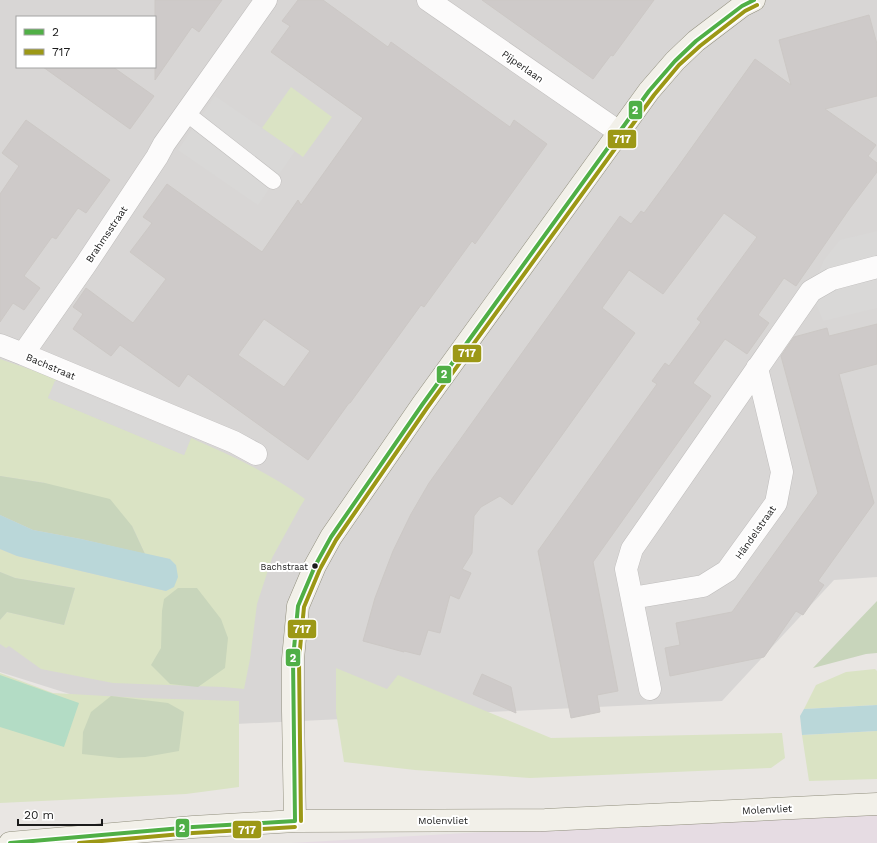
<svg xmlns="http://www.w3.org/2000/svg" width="877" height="843" font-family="'Work Sans',sans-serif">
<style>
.residential{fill:#d8d6d5;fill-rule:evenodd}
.industrial{fill:#e6dce3}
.grass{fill:#dae3c4}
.forest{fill:#c8d5bb}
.pitch{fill:#b3dcc5}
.parking{fill:#d9d8d7}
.water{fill:#bad7d9}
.building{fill:#cecac9;stroke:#ccc8c5;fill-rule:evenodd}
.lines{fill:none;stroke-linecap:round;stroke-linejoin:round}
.lane-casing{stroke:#bfbdbc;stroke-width:17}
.street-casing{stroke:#bfbdbc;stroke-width:23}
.secondary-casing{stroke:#918f7e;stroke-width:23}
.lane{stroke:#fcfbfb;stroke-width:16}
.street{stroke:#fcfbfb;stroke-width:22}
.secondary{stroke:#f2f0e9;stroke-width:22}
.bus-1-casing{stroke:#fff;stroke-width:7}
.bus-2-casing{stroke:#fff;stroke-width:7}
.bus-1{stroke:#50af46;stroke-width:4}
.bus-2{stroke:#9c9816;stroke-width:4}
.bus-dot{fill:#1b1b1b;stroke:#fff;stroke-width:1.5}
.labels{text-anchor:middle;stroke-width:4;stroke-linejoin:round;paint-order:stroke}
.bus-label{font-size:9px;fill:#1b1b1b;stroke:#fff;text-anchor:end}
.street-label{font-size:10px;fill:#1b1b1b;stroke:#fff}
.line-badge{stroke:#fff;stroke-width:1.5}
.badge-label{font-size:11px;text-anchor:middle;font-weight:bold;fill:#fff}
</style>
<rect width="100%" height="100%" fill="#e9e6e3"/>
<!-- residential -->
<path class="residential" d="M 0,0 L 877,0 L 877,577 L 834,580 L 722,701 L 174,727 L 0,672 ZM 17,17 L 155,17 L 155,67 L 17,67 Z"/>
<!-- industrial -->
<path class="industrial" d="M 857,811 L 877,811 L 877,843 L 291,843 Z"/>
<!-- grass -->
<path class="grass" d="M 291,87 L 332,117 L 303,157 L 262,128 Z
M 0,359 L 58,379 L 55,381 L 48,398 L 184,455 L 191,438 C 230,455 270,473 305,499 L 300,507 L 272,558 L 257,604 L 250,659 L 244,689 L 223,687 L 113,683 L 41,669 L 9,646 L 6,648 L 0,644 L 0,620 L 7,612 L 64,625 L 75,588 L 15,578 L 0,572 L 0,549 L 17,556 L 166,591 L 170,559 L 145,554 L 132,526 L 45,483 L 0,476 Z
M 336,668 L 387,689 L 398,675 L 551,738 L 782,733 L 785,758 L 771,768 L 530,778 L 415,770 L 344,762 L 336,712 Z
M 875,669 L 877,671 L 877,705 L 804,709 L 816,685 L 846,672 Z
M 0,673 L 53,693 L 141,698 L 239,701 L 239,787 L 186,794 L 0,803 Z
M 877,731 L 877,779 L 809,781 L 802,735 Z"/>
<!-- forest -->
<path class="forest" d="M 0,476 L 45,483 L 110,499 L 132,526 L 145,554 L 81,539 L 33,530 L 0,515 Z
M 0,572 L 15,578 L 75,588 L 64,625 L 7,612 L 0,620 Z
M 178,588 L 197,588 L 221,619 L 228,638 L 225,668 L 198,687 L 170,684 L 151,665 L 161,648 L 162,611 L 164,599 Z
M 877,601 L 877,653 L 866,654 L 813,668 Z
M 111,696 L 168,703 L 184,712 L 179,751 L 145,757 L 119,758 L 82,754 L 83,732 L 91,712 Z"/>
<!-- pitch -->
<path class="pitch" d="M 0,675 L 79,703 L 64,747 L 0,727 Z"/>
<!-- parking -->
<path class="parking" d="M 215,96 L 295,151 L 258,205 L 178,150 Z
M 877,231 L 877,308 L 823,321 L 811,291 L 824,260 L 840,240 Z
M 55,381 L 191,438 L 184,455 L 48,398 Z"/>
<!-- water -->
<path class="water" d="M 0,515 L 33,530 L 81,539 L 170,559 L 176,565 L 178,577 L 174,587 L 166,591 L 17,556 L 0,549 Z
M 877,705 L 877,731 L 802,735 L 800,716 L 804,709 Z"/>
<!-- building -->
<path class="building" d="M 155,0 L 222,0 L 199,32 L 192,27 L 155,80 Z
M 298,0 L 323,0 L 388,47 L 391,42 L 510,127 L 514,120 L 547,144 L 475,244 L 472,241 L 424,307 L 421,305 L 350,403 L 349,403 L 308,460 L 188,374 L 179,387 L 120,345 L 111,356 L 73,329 L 83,314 L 73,307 L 86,288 L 133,323 L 166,279 L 130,252 L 152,223 L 143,217 L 167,184 L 262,252 L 298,200 L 301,205 L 363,118 L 271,52 L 290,26 L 282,21 ZM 264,319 L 310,351 L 284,387 L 238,355 Z
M 482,0 L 654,0 L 613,56 L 611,55 L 593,79 Z
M 869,15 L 877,44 L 877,96 L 825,109 L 876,145 L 868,156 L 877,163 L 877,172 L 850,208 L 796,286 L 784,278 L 758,315 L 769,323 L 747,354 L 725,339 L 693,383 L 711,396 L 593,562 L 618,691 L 597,695 L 600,712 L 571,718 L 538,551 L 657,384 L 652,381 L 665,363 L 669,366 L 701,322 L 697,319 L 757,237 L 724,213 L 663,294 L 629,270 L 602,308 L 635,333 L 512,505 L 500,496 L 481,507 L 474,516 L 472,553 L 462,569 L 471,573 L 459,599 L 450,595 L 440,633 L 428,630 L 420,655 L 404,651 L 404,652 L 363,641 L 375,598 L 393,551 L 411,514 L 429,483 L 620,216 L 631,224 L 641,211 L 644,213 L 675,171 L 755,59 L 791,85 L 779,40 Z
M 43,67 L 113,67 L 154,96 L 130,129 Z
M 26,120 L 110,180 L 86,213 L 78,208 L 56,239 L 52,237 L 24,276 L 40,288 L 24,310 L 13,303 L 0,322 L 0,194 L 19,166 L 2,153 Z
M 877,324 L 877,364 L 839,374 L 855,434 L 874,503 L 818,581 L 824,585 L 803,615 L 796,611 L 764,657 L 670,676 L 665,648 L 680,645 L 676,623 L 732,612 L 818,493 L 781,356 L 794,337 L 827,328 L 829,336 Z
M 482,674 L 511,687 L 516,713 L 473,694 Z"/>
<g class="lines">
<!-- lane casing -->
<g class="lane-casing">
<path id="lane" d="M 186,113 L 273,181"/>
</g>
<!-- street casing -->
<g class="street-casing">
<path id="street" d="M 428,0 L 619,132
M 0,345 L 23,354 L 234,442 L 256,454
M 23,354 L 86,264 L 157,157 L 164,144 L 266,0
M 632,598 L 703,586 L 727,571 L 776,503 L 782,472 L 757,368
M 650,689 L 626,569 L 632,549 L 811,291 L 832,279 L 877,267"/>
</g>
<!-- secondary casing -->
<g class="secondary-casing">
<path id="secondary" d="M 295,821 L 293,711 L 293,659 L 298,606 L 315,566 L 331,537 L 422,405 L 649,91 L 675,61 L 696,41 L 742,6 L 754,0
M 10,843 L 193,827 L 295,821 L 545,820 L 877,804"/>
</g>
<!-- lane -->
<use href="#lane" class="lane"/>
<!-- street -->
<use href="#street" class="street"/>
<!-- secondary -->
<use href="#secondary" class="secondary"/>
<!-- bus-1 casing -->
<g class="bus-1-casing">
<path id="bus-1" d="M 295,821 L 293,659 L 298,606 L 315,566 L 331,537 L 422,405 L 649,91 L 675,61 L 696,41 L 742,6 L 754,0
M 10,843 L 193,827 L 295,821"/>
</g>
<!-- bus-2 casing -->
<g class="bus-2-casing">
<path id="bus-2" d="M 301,821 L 299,659 L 304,607 L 320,569 L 336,540 L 427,408 L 654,95 L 679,65 L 700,46 L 745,11 L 757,5
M 79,843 L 193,833 L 295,827"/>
</g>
<!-- bus-1 -->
<use href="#bus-1" class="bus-1"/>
<!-- bus-2 -->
<use href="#bus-2" class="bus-2"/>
</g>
<!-- markers -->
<circle class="bus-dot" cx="315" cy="566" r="3.5"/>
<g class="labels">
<!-- bus labels -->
<g class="bus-label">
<text x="308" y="570">Bachstraat</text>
</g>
<!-- street labels -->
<g class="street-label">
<text transform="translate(523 66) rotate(35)" y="4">Pijperlaan</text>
<text transform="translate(106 234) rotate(-56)" y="4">Brahmsstraat</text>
<text transform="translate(51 366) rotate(23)" y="4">Bachstraat</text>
<text transform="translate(755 532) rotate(-55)" y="4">Händelstraat</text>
<text transform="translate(767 809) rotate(-3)" y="4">Molenvliet</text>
<text x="443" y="824">Molenvliet</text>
</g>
</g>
<g class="line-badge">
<rect x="628" y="100" width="15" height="20" rx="4" fill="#50af46"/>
<rect x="607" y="129" width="30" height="20" rx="4" fill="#9c9816"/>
<rect x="452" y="344" width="30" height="19" rx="4" fill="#9c9816"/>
<rect x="436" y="365" width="16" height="19" rx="4" fill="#50af46"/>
<rect x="287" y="619" width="30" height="20" rx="4" fill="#9c9816"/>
<rect x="285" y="648" width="16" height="19" rx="4" fill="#50af46"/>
<rect x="175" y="818" width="15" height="20" rx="4" fill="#50af46"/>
<rect x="232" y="820" width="30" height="19" rx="4" fill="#9c9816"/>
</g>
<g class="badge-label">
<text x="635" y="114">2</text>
<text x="622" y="143">717</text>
<text x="467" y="357">717</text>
<text x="444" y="378">2</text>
<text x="302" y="633">717</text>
<text x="293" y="662">2</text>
<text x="182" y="832">2</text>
<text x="247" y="834">717</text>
</g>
<!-- legend -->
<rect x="16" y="16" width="140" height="52" fill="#ffffff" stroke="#a4a4a4"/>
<rect x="24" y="29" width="20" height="6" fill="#50af46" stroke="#a4a4a4"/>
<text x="52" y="36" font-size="12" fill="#1b1b1b">2</text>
<rect x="24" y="49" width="20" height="6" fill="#9c9816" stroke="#a4a4a4"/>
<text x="52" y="56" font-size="12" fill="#1b1b1b">717</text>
<!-- scale -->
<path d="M18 819v6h84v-6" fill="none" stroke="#1b1b1b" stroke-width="2"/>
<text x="24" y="819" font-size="12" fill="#1b1b1b" stroke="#ffffff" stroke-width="3" paint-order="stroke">20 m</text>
</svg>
